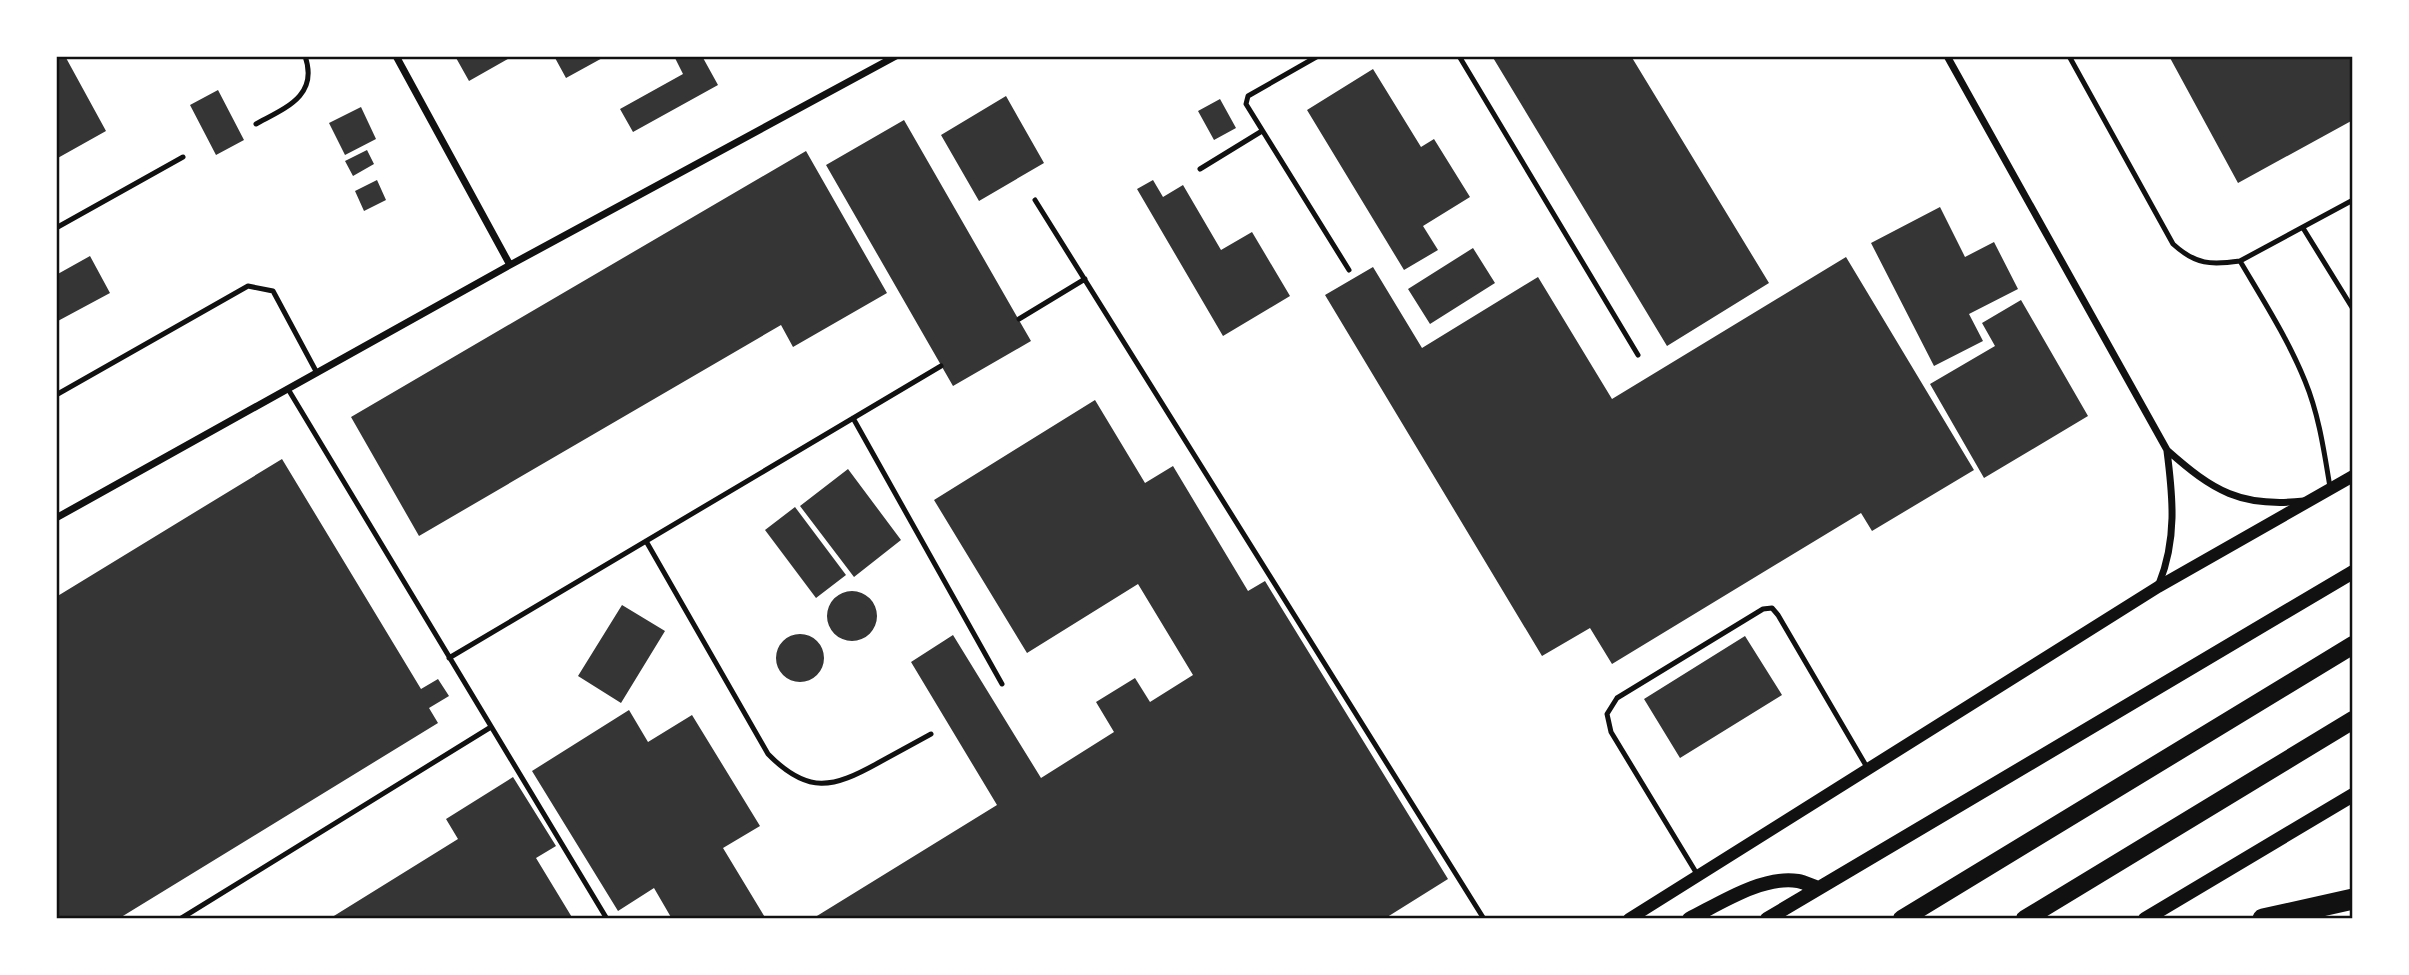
<svg xmlns="http://www.w3.org/2000/svg" width="2409" height="975" font-family="Arial,sans-serif">
<style>
.building{fill:#353535}
.lines{fill:none;stroke-linecap:round;stroke-linejoin:round}
.service{stroke:#111;stroke-width:5}
.minor{stroke:#111;stroke-width:7}
.tertiary{stroke:#111;stroke-width:12}
.secondary{stroke:#111;stroke-width:14}
.primary{stroke:#111;stroke-width:18}
.motorway{stroke:#111;stroke-width:21}
.neatline{fill:none;stroke:#111;stroke-width:2.5}
</style>
<rect width="100%" height="100%" fill="#fff"/>
<!-- building -->
<path class="building" d="M 56,56 L 65,56 L 106,131 L 56,159 Z
M 455,56 L 513,56 L 469,81 Z
M 554,56 L 606,56 L 566,78 Z
M 674,56 L 702,56 L 718,85 L 633,132 L 620,109 L 683,74 Z
M 1492,56 L 1631,56 L 1769,283 L 1667,346 Z
M 2169,56 L 2353,56 L 2353,120 L 2238,183 Z
M 1373,69 L 1421,147 L 1434,139 L 1470,197 L 1423,226 L 1438,250 L 1404,270 L 1307,110 Z
M 218,90 L 244,140 L 216,155 L 190,105 Z
M 1006,96 L 1044,163 L 979,201 L 941,135 Z
M 1220,99 L 1236,128 L 1214,140 L 1198,111 Z
M 361,107 L 376,139 L 345,155 L 329,123 Z
M 904,120 L 1031,341 L 953,386 L 826,165 Z
M 367,150 L 374,164 L 353,176 L 345,161 Z
M 806,151 L 887,293 L 793,347 L 781,325 L 419,536 L 351,417 Z
M 377,180 L 386,200 L 364,211 L 355,191 Z
M 1153,180 L 1163,197 L 1183,185 L 1221,250 L 1252,232 L 1290,296 L 1223,336 L 1137,189 Z
M 1940,207 L 1965,257 L 1994,242 L 2018,289 L 1969,314 L 1983,341 L 1934,366 L 1871,243 Z
M 1473,248 L 1495,283 L 1430,324 L 1408,289 Z
M 90,256 L 110,293 L 56,322 L 56,275 Z
M 1846,257 L 1974,470 L 1872,531 L 1861,513 L 1612,664 L 1590,628 L 1542,656 L 1325,295 L 1373,267 L 1422,348 L 1538,277 L 1612,399 Z
M 2021,300 L 2088,416 L 1984,478 L 1930,384 L 1995,346 L 1982,323 Z
M 1095,400 L 1145,483 L 1173,466 L 1248,591 L 1265,581 L 1448,879 L 1384,919 L 812,919 L 997,805 L 911,662 L 953,635 L 1041,778 L 1114,732 L 1096,702 L 1135,678 L 1150,702 L 1193,675 L 1138,584 L 1027,653 L 934,500 Z
M 282,459 L 421,689 L 438,679 L 449,696 L 429,708 L 438,723 L 118,919 L 56,919 L 56,597 Z
M 848,469 L 901,540 L 854,577 L 800,506 Z
M 795,507 L 846,575 L 816,598 L 765,530 Z
M827 616a25 25 0 1 1 50 0a25 25 0 1 1-50 0Z
M 622,605 L 665,631 L 621,703 L 578,676 Z
M776 658a24 24 0 1 1 48 0a24 24 0 1 1-48 0Z
M 1745,636 L 1782,695 L 1680,758 L 1644,699 Z
M 629,710 L 648,742 L 692,715 L 760,826 L 723,848 L 766,919 L 672,919 L 654,888 L 618,911 L 532,771 Z
M 513,777 L 556,846 L 536,858 L 573,919 L 329,919 L 458,839 L 446,819 Z"/>
<g class="lines">
<!-- service -->
<path class="service" d="M 1318,56 L 1248,96 L 1246,104 L 1349,270
M 1459,56 L 1638,355
M 2069,56 L 2173,244 C 2196,265 2211,265 2240,261 L 2353,200
M 256,124 C 285,108 319,96 305,56
M 1200,169 L 1262,131
M 1035,200 L 1484,919
M 56,228 L 183,157
M 2303,228 L 2353,309
M 2240,261 C 2263,300 2288,339 2305,381 C 2319,415 2324,451 2330,487
M 1019,319 L 1085,279
M 288,389 L 607,919
M 56,395 L 248,286 L 273,291 L 317,373
M 853,418 L 1002,684
M 646,541 L 768,754 C 808,795 833,788 878,763 C 896,753 913,744 931,734
M 449,658 L 941,366
M 1697,874 L 1611,732 L 1607,714 L 1617,698 L 1763,609 L 1772,608 L 1778,615 L 1868,769
M 180,919 L 491,727"/>
<!-- minor -->
<path class="minor" d="M 396,56 L 510,265
M 1947,56 L 2167,450 C 2213,491 2241,508 2304,501
M 56,518 L 510,265 L 896,56
M 2159,584 C 2177,539 2173,498 2167,451"/>
<!-- tertiary -->
<path class="tertiary" d="M 1629,919 L 2158,587 L 2353,476"/>
<!-- secondary -->
<path class="secondary" d="M 1689,919 C 1719,904 1763,875 1798,881 C 1804,882 1812,886 1818,888
M 1767,919 L 2353,572
M 2145,919 L 2353,795"/>
<!-- primary -->
<path class="primary" d="M 1902,919 L 2353,645
M 2025,919 L 2353,720"/>
<!-- motorway -->
<path class="motorway" d="M 2263,919 L 2353,899"/>
</g>
<!-- border -->
<rect width="2409" height="975" fill="none" stroke="#ffffff" stroke-width="116"/>
<rect x="58" y="58" width="2293" height="859" class="neatline"/>
</svg>
